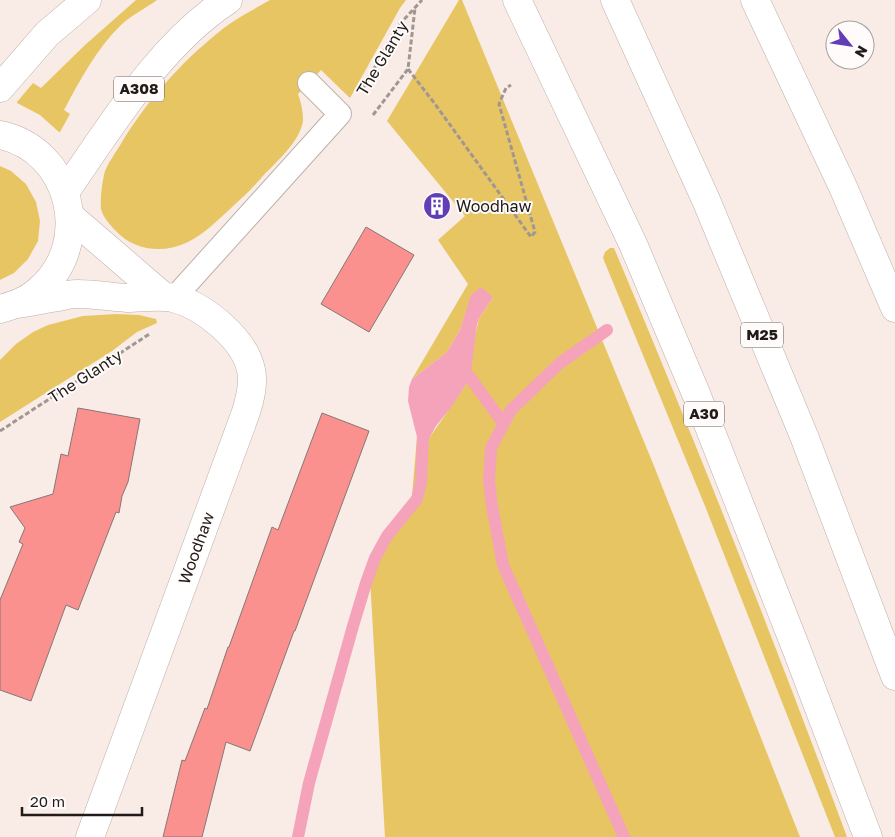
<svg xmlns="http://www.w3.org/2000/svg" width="895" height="837" font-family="'Golos Text',sans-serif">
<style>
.green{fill:#e7c563}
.water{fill:#f5a2bb}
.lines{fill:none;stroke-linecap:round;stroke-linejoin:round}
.stream{stroke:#f5a2bb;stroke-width:12}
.building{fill:#fb918e;stroke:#857776}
.service-casing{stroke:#bdb0aa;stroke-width:24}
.minor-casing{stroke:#bdb0aa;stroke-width:29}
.primary-casing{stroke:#bdb0aa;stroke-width:29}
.motorway-casing{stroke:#bdb0aa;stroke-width:29}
.path{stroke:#a19792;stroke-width:3;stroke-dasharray:5 2.5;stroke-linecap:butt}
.service{stroke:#fff;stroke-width:22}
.minor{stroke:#fff;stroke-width:28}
.primary{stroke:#fff;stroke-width:28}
.motorway{stroke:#fff;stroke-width:28}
.labels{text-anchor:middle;stroke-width:4;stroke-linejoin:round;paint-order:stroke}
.shield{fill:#fefbfa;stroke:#635e5c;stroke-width:1}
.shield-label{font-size:15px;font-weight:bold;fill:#201b19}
.street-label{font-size:16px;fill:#201b19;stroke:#fefbfa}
.poi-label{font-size:16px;fill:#201b19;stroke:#fefbfa;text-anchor:start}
</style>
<rect width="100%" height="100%" fill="#f9ebe5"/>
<!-- green -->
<path class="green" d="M 136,0 L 157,0 C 146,8 132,15 122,24 C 97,48 80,80 64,110 L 70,114 L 60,132 L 59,132 L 40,115 L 17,103 L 17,102 L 33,83 L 41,88 L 85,45 Z
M 270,0 L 406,0 L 400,8 L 350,98 L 321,70 L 298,94 C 301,102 303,111 303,120 C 301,141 276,162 262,177 C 252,189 241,199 230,209 C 217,221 204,234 188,242 C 164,254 134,251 116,231 C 110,225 103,217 101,209 C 100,200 102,184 104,175 C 106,165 117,151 122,142 C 147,101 181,62 219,32 C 234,19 253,10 270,0 Z
M 459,0 L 462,0 L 654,466 L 800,837 L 385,837 L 369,562 L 387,528 L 412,496 L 417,437 L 430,437 L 465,386 L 479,318 L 493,297 L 472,294 L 460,330 L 447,352 L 412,379 L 468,284 L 438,240 L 465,216 L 387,121 Z
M 0,166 L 11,171 L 26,184 L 36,202 L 40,221 L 38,241 L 28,259 L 14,273 L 0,280 Z
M 610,248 L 614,248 C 696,443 774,639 847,837 L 835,837 L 705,506 L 603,258 L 605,252 Z
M 116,314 L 139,315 L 156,319 L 157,323 L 137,332 L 112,351 L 0,422 L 0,360 L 16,344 L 33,332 L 48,325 L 83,316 Z"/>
<!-- water -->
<path class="water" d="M 481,287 L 493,297 L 479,318 L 477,325 L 471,372 L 465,386 L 452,406 L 436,426 L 430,437 L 417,437 L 408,401 L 409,387 L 412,379 L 447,352 L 460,330 L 471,295 Z"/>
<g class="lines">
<!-- stream -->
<path class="stream" d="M 607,330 L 560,363 L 511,410 L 491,448 L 489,481 L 492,506 L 503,565 L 624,837
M 469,376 L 503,423
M 298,837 L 309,783 L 353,626 L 366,583 L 375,558 L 387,536 L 417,499 L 421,482 L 423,437"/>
</g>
<!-- building -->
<path class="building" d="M 366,227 L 414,255 L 369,332 L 321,304 Z
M 78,408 L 140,419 L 128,482 L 122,496 L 119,513 L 116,512 L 78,610 L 66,605 L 31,701 L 0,690 L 0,600 L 23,544 L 19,542 L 25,528 L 10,507 L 53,494 L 61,454 L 68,456 Z
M 322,413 L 369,431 L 295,631 L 294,631 L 250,751 L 226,742 L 202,837 L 163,837 L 182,760 L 185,761 L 205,708 L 207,709 L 228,647 L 229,647 L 272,527 L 278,530 Z"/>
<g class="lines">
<!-- service casing -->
<g class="service-casing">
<path id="service" d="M 174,298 L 340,114 L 309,83"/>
</g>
<!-- minor casing -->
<g class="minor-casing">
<path id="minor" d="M 70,216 L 164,297
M 17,304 C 31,302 45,299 59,297 C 65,295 72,294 78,294 C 94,294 111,297 127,298 C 142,298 158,295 173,298 C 203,305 245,339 251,370 C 254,384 250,399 246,412 L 90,837"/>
</g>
<!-- primary casing -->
<g class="primary-casing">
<path id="primary" d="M 517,0 L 633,244 L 697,396 L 796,648 L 868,837
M 0,88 L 47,34 L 87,0
M 0,135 C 72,150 94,245 38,291 C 27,301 14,305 0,309
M 65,192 C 111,126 160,44 228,0"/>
</g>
<!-- motorway casing -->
<g class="motorway-casing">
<path id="motorway" d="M 615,0 L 706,200 L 804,436 L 895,676
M 755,0 L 843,187 L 895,308"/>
</g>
<!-- path -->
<path class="path" d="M 408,69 L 435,104 L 531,237 L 535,232 L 499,104 L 506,88 L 511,85
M 362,90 L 398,26 L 422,0
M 373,115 L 408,69 L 415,8
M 0,431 L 151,333"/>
<!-- service -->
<use href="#service" class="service"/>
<!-- minor -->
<use href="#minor" class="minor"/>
<!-- primary -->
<use href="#primary" class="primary"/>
<!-- motorway -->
<use href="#motorway" class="motorway"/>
</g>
<!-- icons -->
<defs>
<g id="building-disc" transform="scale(1.4375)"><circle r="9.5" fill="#623db5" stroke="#fefbfa"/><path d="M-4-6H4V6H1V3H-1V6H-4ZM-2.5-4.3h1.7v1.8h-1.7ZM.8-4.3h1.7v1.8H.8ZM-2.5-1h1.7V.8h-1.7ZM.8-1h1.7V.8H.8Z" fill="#fff"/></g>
</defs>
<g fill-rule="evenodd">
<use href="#building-disc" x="437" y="206"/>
</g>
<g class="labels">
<!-- shield labels -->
<g class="shield">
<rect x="114" y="76.5" width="50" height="25" rx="4"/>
<rect x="741" y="322.5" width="42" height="25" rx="4"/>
<rect x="684" y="401.5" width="40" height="25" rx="4"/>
</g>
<g class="shield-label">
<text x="139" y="94">A308</text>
<text x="762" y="340">M25</text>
<text x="704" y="419">A30</text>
</g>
<!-- street labels -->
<g class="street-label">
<text transform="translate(382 58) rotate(-59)" y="6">The Glanty</text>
<text transform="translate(85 376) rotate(-33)" y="6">The Glanty</text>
<text transform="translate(196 548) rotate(-70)" y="6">Woodhaw</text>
</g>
<!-- poi labels -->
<g class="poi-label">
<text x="456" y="212">Woodhaw</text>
</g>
</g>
<!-- north arrow -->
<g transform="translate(850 45) rotate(120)"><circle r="24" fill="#fefbfa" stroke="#a5a1a0"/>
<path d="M0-4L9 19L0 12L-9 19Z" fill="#623db5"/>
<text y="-8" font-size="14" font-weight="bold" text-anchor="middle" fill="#201b19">N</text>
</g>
<!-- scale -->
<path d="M22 807v8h120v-8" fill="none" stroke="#201b19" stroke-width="2.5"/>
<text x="30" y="807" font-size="15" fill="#201b19" stroke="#fefbfa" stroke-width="4" paint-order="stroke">20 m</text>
</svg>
